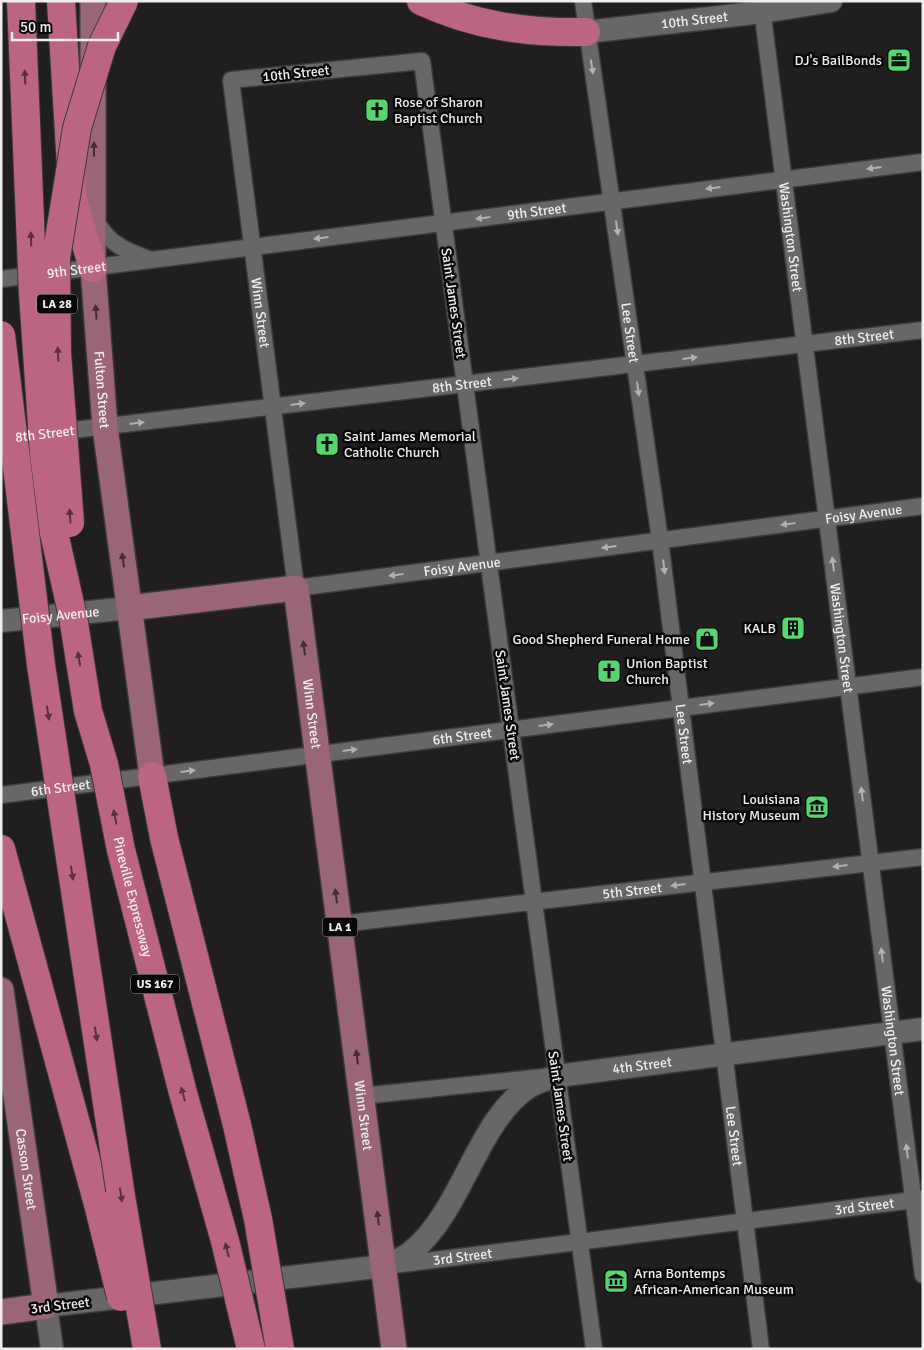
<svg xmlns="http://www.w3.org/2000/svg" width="924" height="1350" font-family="Signika,sans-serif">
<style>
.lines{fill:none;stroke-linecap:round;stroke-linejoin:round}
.minor-casing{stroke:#3c3a3a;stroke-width:19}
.secondary-casing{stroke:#3c3a3a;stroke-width:25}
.primary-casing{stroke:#3c3a3a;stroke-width:28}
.motorway-casing{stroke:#3c3a3a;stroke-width:30}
.minor{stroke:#696666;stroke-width:16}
.secondary{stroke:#696666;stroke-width:22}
.primary{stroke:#9b6578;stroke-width:25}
.motorway{stroke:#bc6484;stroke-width:28}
.motorway-bridge-casing{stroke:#3c3a3a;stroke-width:30;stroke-linecap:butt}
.motorway-bridge{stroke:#bc6484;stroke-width:28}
.oneway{fill:#b3b0b0}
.oneway2{fill:#5a3140}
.oneway3{fill:#432d35}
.labels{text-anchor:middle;stroke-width:5;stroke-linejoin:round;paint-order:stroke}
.shield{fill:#090808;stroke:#aaa8a8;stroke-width:1}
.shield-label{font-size:12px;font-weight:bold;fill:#efeded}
.street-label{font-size:14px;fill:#efeded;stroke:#090808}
.poi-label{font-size:14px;fill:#efeded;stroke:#090808;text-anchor:end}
</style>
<rect width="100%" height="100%" fill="#201e1e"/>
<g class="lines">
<!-- minor casing -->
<g class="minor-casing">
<g id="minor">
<path id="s1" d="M 583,1 L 660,540 L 761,1349"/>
<path id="s2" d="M 761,1 L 923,1275"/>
<path d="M 95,219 C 108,243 123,250 149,259"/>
<path id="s3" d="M 1,279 L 923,162"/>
<path id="s4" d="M 6,438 L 923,330"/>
<path id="s5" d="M 1,795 L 923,677"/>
<path id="s6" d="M 340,924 L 923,857"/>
<path d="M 362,1096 L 543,1077"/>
<path id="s7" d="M 394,1265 L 922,1199"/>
<path id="s8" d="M 594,1349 C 536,920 479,490 422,61 L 231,80 L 296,588 C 505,561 714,533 923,506"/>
</g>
</g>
<!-- secondary casing -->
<g class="secondary-casing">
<g id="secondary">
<path id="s9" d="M 586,32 L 763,12 L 831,1"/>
<path id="s10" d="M 1,621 L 129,608"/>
<path id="s11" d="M 52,1349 L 46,1306 L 384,1266 C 393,1262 404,1258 411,1252 C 462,1212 477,1120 529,1087 C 537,1082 548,1079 557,1076 L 923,1029"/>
</g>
</g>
<!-- primary casing -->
<g class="primary-casing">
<g id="primary">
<path id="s12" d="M 93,1 L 93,268 L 105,427 L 152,776"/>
<path id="s13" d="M 129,608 L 296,588 L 394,1349"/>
<path id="s14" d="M 1,990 L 46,1306 L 1,1312"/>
</g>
</g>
<!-- motorway casing -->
<g class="motorway-casing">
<path id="motorway" d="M 61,1 L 73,200 L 93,268
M 421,1 C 475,26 527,33 586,32
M 152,776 L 164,838 L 237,1125
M 1,849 L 98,1204"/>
</g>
<!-- minor -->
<use href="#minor" class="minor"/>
<!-- secondary -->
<use href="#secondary" class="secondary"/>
<!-- primary -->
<use href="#primary" class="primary"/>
<!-- motorway -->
<use href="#motorway" class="motorway"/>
<!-- motorway-bridge casing -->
<g class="motorway-bridge-casing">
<g id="motorway-bridge">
<path id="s15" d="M 21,1 L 33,294 L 44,454 L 54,533 L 73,617 L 88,711 L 104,764 L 121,850 L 183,1093 L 225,1241 L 251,1349"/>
<path d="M 1,335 L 41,665 L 121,1196 L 147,1349"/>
<path d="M 70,523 L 57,353 L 56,258 L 77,128 L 102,46 L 124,1"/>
<path d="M 237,1125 L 258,1219 L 280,1349"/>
<path d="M 98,1204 L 121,1297"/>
</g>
</g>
<!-- motorway-bridge -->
<use href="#motorway-bridge" class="motorway-bridge"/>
</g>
<!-- one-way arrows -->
<defs><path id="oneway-solid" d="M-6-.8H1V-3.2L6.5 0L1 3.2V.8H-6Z" transform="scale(1.25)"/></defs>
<g class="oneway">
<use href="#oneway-solid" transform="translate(592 67) rotate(81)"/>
<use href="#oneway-solid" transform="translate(874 168) rotate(173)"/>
<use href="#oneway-solid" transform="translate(713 188) rotate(173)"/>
<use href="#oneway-solid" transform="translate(483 218) rotate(173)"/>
<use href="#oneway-solid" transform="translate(617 228) rotate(82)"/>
<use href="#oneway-solid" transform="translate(321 238) rotate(173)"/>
<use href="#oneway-solid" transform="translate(690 358) rotate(-7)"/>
<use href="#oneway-solid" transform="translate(511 379) rotate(-7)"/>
<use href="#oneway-solid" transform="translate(638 389) rotate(82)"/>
<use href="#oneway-solid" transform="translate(298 404) rotate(-7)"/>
<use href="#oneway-solid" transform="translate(137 423) rotate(-7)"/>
<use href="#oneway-solid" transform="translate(788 524) rotate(173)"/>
<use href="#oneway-solid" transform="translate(609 547) rotate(173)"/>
<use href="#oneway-solid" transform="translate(833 564) rotate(-97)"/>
<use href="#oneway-solid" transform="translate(664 567) rotate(83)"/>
<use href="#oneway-solid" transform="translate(396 575) rotate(173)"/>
<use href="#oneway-solid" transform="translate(707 704) rotate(-7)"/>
<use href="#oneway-solid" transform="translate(546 725) rotate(-7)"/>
<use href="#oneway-solid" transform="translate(350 750) rotate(-7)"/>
<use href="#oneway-solid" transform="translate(188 771) rotate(-7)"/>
<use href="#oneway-solid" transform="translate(862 794) rotate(-97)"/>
<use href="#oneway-solid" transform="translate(840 866) rotate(173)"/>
<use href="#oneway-solid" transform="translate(678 885) rotate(173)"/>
<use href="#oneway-solid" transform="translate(882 955) rotate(-97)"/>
<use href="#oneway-solid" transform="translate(907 1151) rotate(-97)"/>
</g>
<g class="oneway2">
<use href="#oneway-solid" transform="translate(25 77) rotate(-92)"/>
<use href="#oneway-solid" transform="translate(31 239) rotate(-92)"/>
<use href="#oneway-solid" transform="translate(58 354) rotate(-93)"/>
<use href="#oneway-solid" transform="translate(70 516) rotate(-94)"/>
<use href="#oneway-solid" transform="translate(79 659) rotate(-99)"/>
<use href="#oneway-solid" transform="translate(48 713) rotate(81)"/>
<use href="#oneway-solid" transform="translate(115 817) rotate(-101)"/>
<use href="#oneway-solid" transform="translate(72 873) rotate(81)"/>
<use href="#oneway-solid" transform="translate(96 1034) rotate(81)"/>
<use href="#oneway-solid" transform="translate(183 1094) rotate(-105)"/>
<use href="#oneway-solid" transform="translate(121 1195) rotate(81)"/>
<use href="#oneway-solid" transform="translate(227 1250) rotate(-104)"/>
</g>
<g class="oneway3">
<use href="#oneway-solid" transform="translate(94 149) rotate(-90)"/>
<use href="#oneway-solid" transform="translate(96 312) rotate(-94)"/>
<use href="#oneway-solid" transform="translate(123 560) rotate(-98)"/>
<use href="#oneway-solid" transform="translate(304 648) rotate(-97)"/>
<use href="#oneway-solid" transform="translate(336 896) rotate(-97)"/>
<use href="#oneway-solid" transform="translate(357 1057) rotate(-97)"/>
<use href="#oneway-solid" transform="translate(378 1218) rotate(-97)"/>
</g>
<!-- icons -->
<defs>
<g id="office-square" transform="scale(1.25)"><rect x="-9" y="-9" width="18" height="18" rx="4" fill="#58d570" stroke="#090808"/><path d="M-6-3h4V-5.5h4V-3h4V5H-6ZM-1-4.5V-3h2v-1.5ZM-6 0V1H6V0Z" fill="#111"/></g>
<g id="church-square" transform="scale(1.25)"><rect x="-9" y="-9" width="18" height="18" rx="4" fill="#58d570" stroke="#090808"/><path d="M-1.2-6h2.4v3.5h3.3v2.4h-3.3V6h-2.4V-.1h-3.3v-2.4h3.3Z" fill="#111"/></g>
<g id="building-square" transform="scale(1.25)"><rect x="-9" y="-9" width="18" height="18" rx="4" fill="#58d570" stroke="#090808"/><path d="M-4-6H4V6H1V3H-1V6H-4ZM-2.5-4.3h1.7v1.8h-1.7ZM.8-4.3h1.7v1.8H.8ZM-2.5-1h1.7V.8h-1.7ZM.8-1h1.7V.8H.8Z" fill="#111"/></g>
<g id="shop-square" transform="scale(1.25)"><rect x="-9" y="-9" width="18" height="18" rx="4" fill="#58d570" stroke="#090808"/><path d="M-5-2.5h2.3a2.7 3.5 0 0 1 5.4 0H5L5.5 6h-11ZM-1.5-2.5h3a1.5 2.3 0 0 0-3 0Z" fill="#111"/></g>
<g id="museum-square" transform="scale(1.25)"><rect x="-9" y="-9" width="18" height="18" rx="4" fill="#58d570" stroke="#090808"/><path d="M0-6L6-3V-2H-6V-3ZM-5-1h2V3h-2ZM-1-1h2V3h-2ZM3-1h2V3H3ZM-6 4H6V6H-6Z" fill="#111"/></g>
</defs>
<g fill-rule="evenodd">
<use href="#office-square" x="899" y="60"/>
<use href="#church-square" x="377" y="110"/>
<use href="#church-square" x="327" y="444"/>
<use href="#building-square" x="793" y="628"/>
<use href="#shop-square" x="707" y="639"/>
<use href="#church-square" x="609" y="671"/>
<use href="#museum-square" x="817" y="807"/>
<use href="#museum-square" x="616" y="1281"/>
</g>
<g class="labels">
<!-- shield labels -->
<g class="shield">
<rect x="37" y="294.5" width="40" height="19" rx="4"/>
<rect x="322.5" y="917.5" width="35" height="19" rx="4"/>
<rect x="131" y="974.5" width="48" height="19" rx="4"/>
</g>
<g class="shield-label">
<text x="57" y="308">LA 28</text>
<text x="340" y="931">LA 1</text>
<text x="155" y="988">US 167</text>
</g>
<!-- street labels -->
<g class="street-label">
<text dy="5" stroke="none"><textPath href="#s9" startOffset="109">10th Street</textPath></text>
<text transform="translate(296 73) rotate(-6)" y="5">10th Street</text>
<text dy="5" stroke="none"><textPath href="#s3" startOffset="540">9th Street</textPath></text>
<text dy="5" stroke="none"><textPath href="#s2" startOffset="238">Washington Street</textPath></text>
<text dy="5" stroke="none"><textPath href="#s3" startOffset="76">9th Street</textPath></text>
<text transform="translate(454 303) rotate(82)" y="5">Saint James Street</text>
<text dy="5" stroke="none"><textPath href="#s8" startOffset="1726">Winn Street</textPath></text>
<text dy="5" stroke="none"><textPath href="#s1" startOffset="335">Lee Street</textPath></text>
<text dy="5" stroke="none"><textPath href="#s4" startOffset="864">8th Street</textPath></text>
<text dy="5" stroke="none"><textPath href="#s4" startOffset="459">8th Street</textPath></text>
<text dy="5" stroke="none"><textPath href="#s12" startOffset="389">Fulton Street</textPath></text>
<text dy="5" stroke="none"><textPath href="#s4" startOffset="39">8th Street</textPath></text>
<text dy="5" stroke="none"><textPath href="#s8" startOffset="2576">Foisy Avenue</textPath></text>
<text dy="5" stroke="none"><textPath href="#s8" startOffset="2171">Foisy Avenue</textPath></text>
<text dy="5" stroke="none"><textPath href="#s10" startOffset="60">Foisy Avenue</textPath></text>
<text dy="5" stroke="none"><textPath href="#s2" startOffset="642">Washington Street</textPath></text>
<text transform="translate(508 705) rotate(82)" y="5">Saint James Street</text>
<text dy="5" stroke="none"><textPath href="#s13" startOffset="295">Winn Street</textPath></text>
<text dy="5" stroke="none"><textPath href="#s1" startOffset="740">Lee Street</textPath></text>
<text dy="5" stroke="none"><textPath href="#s5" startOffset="465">6th Street</textPath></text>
<text dy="5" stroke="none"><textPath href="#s5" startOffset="60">6th Street</textPath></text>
<text dy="5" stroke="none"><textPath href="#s6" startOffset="294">5th Street</textPath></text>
<text dy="5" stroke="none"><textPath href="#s15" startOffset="906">Pineville Expressway</textPath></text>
<text dy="5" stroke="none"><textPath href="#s2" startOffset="1048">Washington Street</textPath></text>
<text dy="5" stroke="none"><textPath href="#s11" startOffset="735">4th Street</textPath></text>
<text transform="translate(561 1106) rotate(82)" y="5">Saint James Street</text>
<text dy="5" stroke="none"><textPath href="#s13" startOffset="700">Winn Street</textPath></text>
<text dy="5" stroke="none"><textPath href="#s1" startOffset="1145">Lee Street</textPath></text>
<text dy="5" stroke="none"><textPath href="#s14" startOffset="181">Casson Street</textPath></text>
<text dy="5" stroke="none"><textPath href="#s7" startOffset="474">3rd Street</textPath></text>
<text dy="5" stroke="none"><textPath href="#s7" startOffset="69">3rd Street</textPath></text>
<text transform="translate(60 1305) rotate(-7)" y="5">3rd Street</text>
</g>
<!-- poi labels -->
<g class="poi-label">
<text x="882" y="65">DJ's BailBonds</text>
<text x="394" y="107" text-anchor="start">Rose of Sharon<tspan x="394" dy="16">Baptist Church</tspan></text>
<text x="344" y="441" text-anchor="start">Saint James Memorial<tspan x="344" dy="16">Catholic Church</tspan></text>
<text x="776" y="633">KALB</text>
<text x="690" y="644">Good Shepherd Funeral Home</text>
<text x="626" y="668" text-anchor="start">Union Baptist<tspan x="626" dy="16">Church</tspan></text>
<text x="800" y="804">Louisiana<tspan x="800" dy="16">History Museum</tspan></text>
<text x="634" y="1278" text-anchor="start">Arna Bontemps<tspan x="634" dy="16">African-American Museum</tspan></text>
</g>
</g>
<!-- border -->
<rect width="924" height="1350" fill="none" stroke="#efeded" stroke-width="5"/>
<!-- scale -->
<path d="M12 32v8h106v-8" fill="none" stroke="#efeded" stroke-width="2.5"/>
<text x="20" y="32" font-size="15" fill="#efeded" stroke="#090808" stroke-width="4" paint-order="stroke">50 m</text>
</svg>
